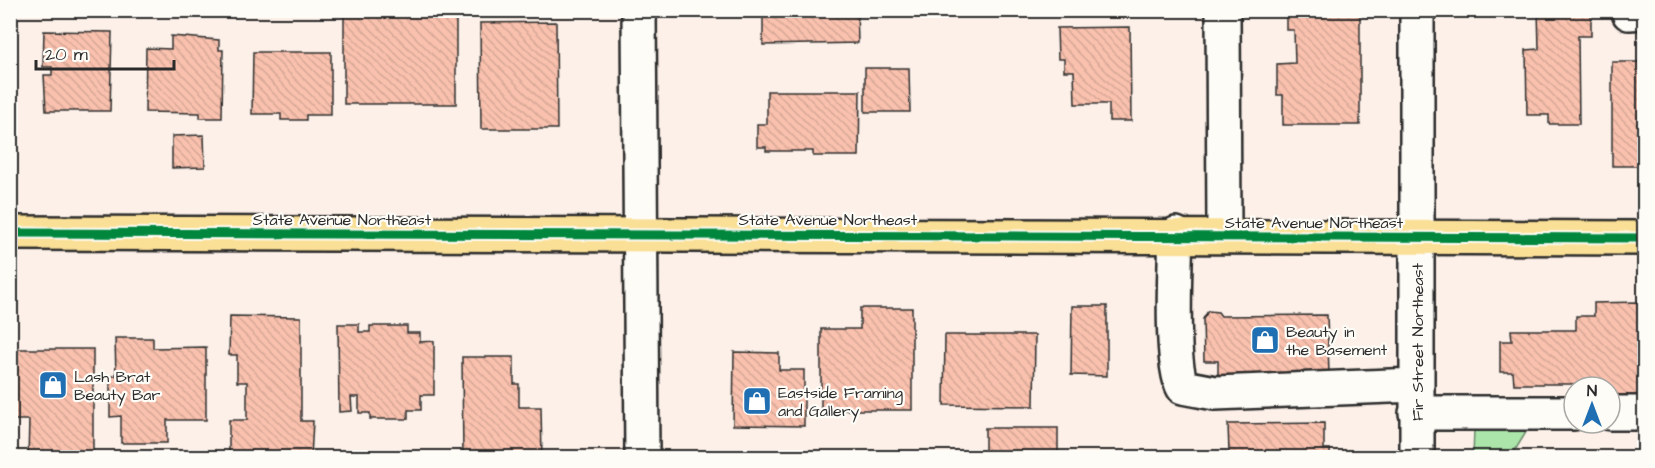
<svg xmlns="http://www.w3.org/2000/svg" width="1655" height="468" font-family="'Architects Daughter',sans-serif">
<style>
.garden{fill:#abe5aa;stroke:#6b886a;stroke-width:1.5}
.building{fill:url(#building-back-hatch);stroke:#2b2b2b;stroke-width:1.5}
.lines{fill:none;stroke-linecap:round;stroke-linejoin:round}
.minor-casing{stroke:#2b2b2b;stroke-width:38}
.major-casing{stroke:#2b2b2b;stroke-width:38}
.minor{stroke:#fdfcf7;stroke-width:33}
.major{stroke:#fadf96;stroke-width:33}
.cycleway-casing{stroke:#fdfcf7;stroke-width:13}
.cycleway{stroke:#00873e;stroke-width:9}
.labels{text-anchor:middle;stroke-width:4.5;stroke-linejoin:round;paint-order:stroke}
.street-label{font-size:16px;fill:#2b2b2b;stroke:#fdfcf7}
.poi-label{font-size:16px;fill:#2b2b2b;stroke:#fdfcf7;text-anchor:start}
</style>
<defs>
<pattern id="building-back-hatch" width="6" height="6" patternUnits="userSpaceOnUse" patternTransform="scale(1.5)"><rect width="6" height="6" fill="#f9c1ae"/><path d="M-1 5l2 2M0 0l6 6M5-1l2 2" fill="none" stroke="#d6a696"/></pattern>
</defs>
<rect width="100%" height="100%" fill="#fcf0e8"/>
<filter id="ink" filterUnits="userSpaceOnUse"><feTurbulence type="fractalNoise" baseFrequency=".0167" numOctaves="2"/><feDisplacementMap in="SourceGraphic" scale="12" xChannelSelector="R" yChannelSelector="G"/><feConvolveMatrix kernelMatrix="1 2 1 2 8 2 1 2 1" color-interpolation-filters="sRGB"/></filter>
<g filter="url(#ink)">
<!-- garden -->
<path class="garden" d="M 1474,429 L 1528,429 L 1511,457 L 1473,458 Z"/>
<!-- building -->
<path class="building" d="M 370,10 L 429,10 L 429,16 L 456,16 L 456,104 L 344,104 L 344,13 L 370,13 Z
M 763,10 L 857,10 L 858,43 L 763,45 Z
M 1083,10 L 1143,10 L 1143,13 L 1083,13 Z
M 1286,10 L 1360,10 L 1360,125 L 1283,125 L 1283,95 L 1277,95 L 1277,64 L 1295,63 L 1294,30 L 1286,30 Z
M 1538,10 L 1591,10 L 1591,36 L 1578,36 L 1579,124 L 1549,124 L 1549,115 L 1527,115 L 1526,50 L 1539,49 Z
M 556,22 L 557,129 L 481,129 L 480,23 Z
M 1130,27 L 1131,121 L 1109,121 L 1109,104 L 1075,104 L 1074,71 L 1064,71 L 1064,59 L 1058,59 L 1057,28 Z
M 44,31 L 112,32 L 110,111 L 46,111 L 44,75 L 52,75 L 52,67 L 43,67 Z
M 171,36 L 219,40 L 219,50 L 223,50 L 222,118 L 200,118 L 200,113 L 145,112 L 146,48 L 171,49 Z
M 253,52 L 331,52 L 331,115 L 306,115 L 306,120 L 281,120 L 281,114 L 252,114 Z
M 1612,62 L 1644,62 L 1644,166 L 1612,166 Z
M 865,68 L 909,68 L 910,112 L 865,112 Z
M 767,91 L 860,91 L 859,156 L 813,156 L 813,151 L 766,151 L 766,147 L 757,147 L 757,124 L 767,124 Z
M 204,135 L 205,167 L 172,168 L 172,136 Z
M 1639,302 L 1639,408 L 1610,408 L 1610,387 L 1588,387 L 1588,384 L 1514,384 L 1513,372 L 1500,372 L 1500,341 L 1512,341 L 1511,330 L 1576,330 L 1576,316 L 1594,316 L 1594,303 Z
M 1072,306 L 1107,306 L 1107,376 L 1071,375 Z
M 860,308 L 912,308 L 912,410 L 821,410 L 821,329 L 860,329 Z
M 1208,311 L 1218,312 L 1221,316 L 1327,315 L 1329,374 L 1218,376 L 1218,361 L 1204,361 L 1203,319 Z
M 230,316 L 301,317 L 301,421 L 313,421 L 311,458 L 229,458 L 229,420 L 247,420 L 247,382 L 237,382 L 237,355 L 229,355 Z
M 338,324 L 359,324 L 359,332 L 370,332 L 370,326 L 407,326 L 407,333 L 420,333 L 420,342 L 434,341 L 434,395 L 421,395 L 421,410 L 408,410 L 408,419 L 370,419 L 370,413 L 359,413 L 359,397 L 351,397 L 352,411 L 339,412 Z
M 945,335 L 1035,335 L 1034,406 L 944,405 Z
M 115,338 L 153,338 L 153,348 L 206,347 L 206,420 L 167,420 L 167,443 L 121,443 L 121,416 L 110,417 L 110,376 L 116,376 Z
M 14,349 L 93,349 L 93,458 L 28,458 L 29,420 L 14,420 Z
M 734,352 L 779,353 L 779,370 L 804,370 L 804,426 L 733,425 Z
M 462,357 L 514,357 L 514,384 L 519,384 L 519,407 L 541,407 L 542,458 L 463,458 Z
M 1324,423 L 1324,449 L 1330,449 L 1330,458 L 1223,458 L 1222,452 L 1229,452 L 1228,424 Z
M 985,428 L 1058,428 L 1058,458 L 985,458 Z"/>
<g class="lines">
<!-- minor casing -->
<g class="minor-casing">
<path id="minor" d="M 639,10 L 642,458
M 1223,10 L 1224,236
M 1417,10 L 1417,458
M 1629,13 L 1644,12
M 1176,234 C 1175,264 1170,366 1183,387 L 1215,393 L 1416,385
M 1416,413 L 1574,413
M 1610,413 L 1644,413"/>
</g>
<!-- major casing -->
<g class="major-casing">
<path id="major" d="M 10,233 L 1644,238"/>
</g>
<!-- minor -->
<use href="#minor" class="minor"/>
<!-- major -->
<use href="#major" class="major"/>
<!-- cycleway casing -->
<g class="cycleway-casing">
<path id="cycleway" d="M 10,233 L 1644,238"/>
</g>
<!-- cycleway -->
<use href="#cycleway" class="cycleway"/>
</g>
</g>
<!-- icons -->
<defs>
<g id="shop-square" transform="scale(1.5)"><rect x="-9" y="-9" width="18" height="18" rx="4" fill="#1f6fb2" stroke="#fdfcf7"/><path d="M-5-2.5h2.3a2.7 3.5 0 0 1 5.4 0H5L5.5 6h-11ZM-1.5-2.5h3a1.5 2.3 0 0 0-3 0Z" fill="#fff"/></g>
</defs>
<g fill-rule="evenodd">
<use href="#shop-square" x="1265" y="340"/>
<use href="#shop-square" x="53" y="385"/>
<use href="#shop-square" x="757" y="401"/>
</g>
<g class="labels">
<!-- street labels -->
<g class="street-label">
<text x="342" y="225">State Avenue Northeast</text>
<text x="828" y="225">State Avenue Northeast</text>
<text x="1314" y="228">State Avenue Northeast</text>
<text transform="translate(1417 342) rotate(-90)" y="6">Fir Street Northeast</text>
</g>
<!-- poi labels -->
<g class="poi-label">
<text x="1286" y="337">Beauty in<tspan x="1286" dy="18">the Basement</tspan></text>
<text x="74" y="382">Lash Brat<tspan x="74" dy="18">Beauty Bar</tspan></text>
<text x="778" y="398">Eastside Framing<tspan x="778" dy="18">and Gallery</tspan></text>
</g>
</g>
<!-- margin -->
<rect width="1655" height="468" fill="none" stroke="#fdfcf7" stroke-width="36"/>
<rect x="18" y="18" width="1619" height="432" fill="none" stroke="#2b2b2b" stroke-width="2" filter="url(#ink)"/>
<!-- north arrow -->
<g transform="translate(1592 405)"><circle r="28" fill="#fdfcf7" stroke="#a9a8a5" stroke-width="1.5"/>
<path d="M0-4.5L10 22L0 15L-10 22Z" fill="#1f6fb2"/>
<text y="-9" font-size="16" font-weight="bold" text-anchor="middle" fill="#2b2b2b">N</text>
</g>
<!-- scale -->
<path d="M36 60v9h138v-9" fill="none" stroke="#2b2b2b" stroke-width="3"/>
<text x="45" y="60" font-size="18" fill="#2b2b2b" stroke="#fdfcf7" stroke-width="4.5" paint-order="stroke">20 m</text>
</svg>
